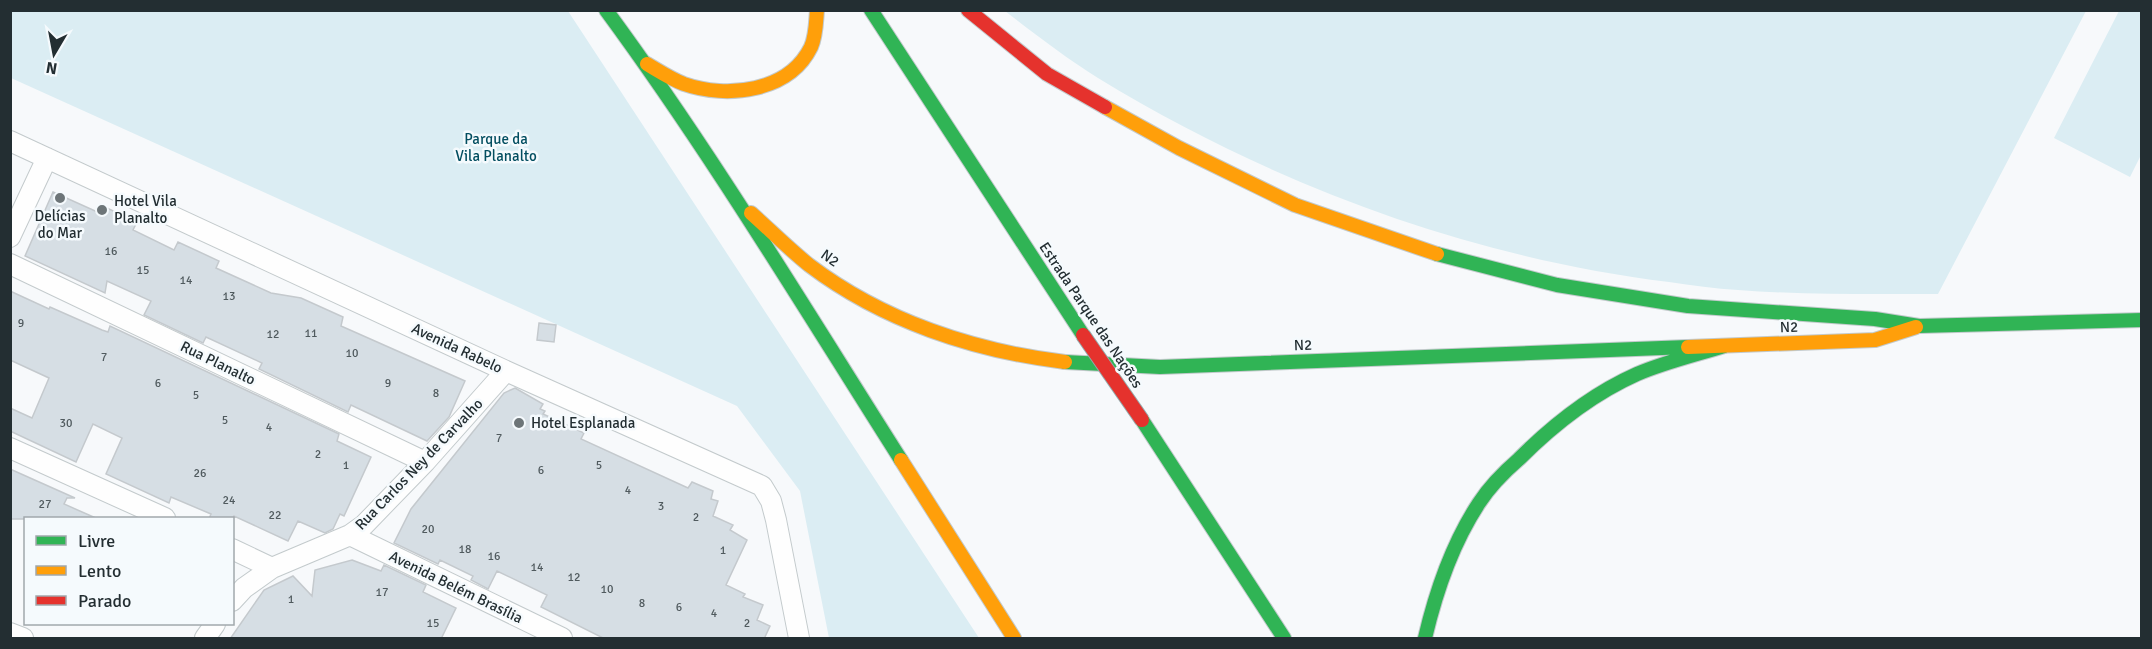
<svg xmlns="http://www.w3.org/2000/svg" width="2152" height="649" font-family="Signika,sans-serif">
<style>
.green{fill:#dbedf3}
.building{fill:#d6dee4;stroke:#c4c9cd;stroke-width:1.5}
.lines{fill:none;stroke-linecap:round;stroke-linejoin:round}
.street-casing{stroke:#c3cacc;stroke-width:22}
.fast-casing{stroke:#c3cacc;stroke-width:16}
.slow-casing{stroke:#c3cacc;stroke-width:16}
.jam-casing{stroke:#c3cacc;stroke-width:16}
.street{stroke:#fefefe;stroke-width:20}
.fast{stroke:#30b455;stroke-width:14}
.slow{stroke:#ff9f0a;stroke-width:14}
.jam{stroke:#e5322d;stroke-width:14}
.jam-bridge-casing{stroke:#95a9aa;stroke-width:16;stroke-linecap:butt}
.jam-bridge{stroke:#e5322d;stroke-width:14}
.poi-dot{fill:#6d7578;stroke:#f5fafd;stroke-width:2}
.labels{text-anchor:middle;stroke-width:5;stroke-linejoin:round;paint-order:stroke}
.number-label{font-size:12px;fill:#505a5e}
.park-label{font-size:15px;fill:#034e60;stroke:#f5fafd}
.poi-label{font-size:15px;fill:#232e32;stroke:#f5fafd;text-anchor:start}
.street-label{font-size:15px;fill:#232e32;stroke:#f5fafd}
</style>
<rect width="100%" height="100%" fill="#f7f9fb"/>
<!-- green -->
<path class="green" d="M 11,10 L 568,11 L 979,638 L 829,638 L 800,491 L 737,406 L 11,78 Z
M 1005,11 L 2086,11 L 1938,294 C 1872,294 1805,295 1738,290 C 1715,289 1692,285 1669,282 C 1467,257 1272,184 1098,78 C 1066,58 1035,34 1005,11 Z
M 2119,11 L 2141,11 L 2141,155 L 2130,177 L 2054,138 Z"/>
<!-- building -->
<path class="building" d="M 53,192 L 104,215 L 107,208 L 137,222 L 133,230 L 174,250 L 178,242 L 219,261 L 216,268 L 271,293 L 301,298 L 343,317 L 341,326 L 465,381 L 449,417 L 427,441 L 351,405 L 348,412 L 259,369 L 262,363 L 206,337 L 203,343 L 144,315 L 151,301 L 107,281 L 105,293 L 25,256 Z
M 10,291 L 49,309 L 50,307 L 102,330 L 108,332 L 110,326 L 339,434 L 337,441 L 371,457 L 344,516 L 340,514 L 333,529 L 325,533 L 298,521 L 288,541 L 234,516 L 233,519 L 209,519 L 211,514 L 171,497 L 169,503 L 106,474 L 122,438 L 93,424 L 76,462 L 10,431 L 10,408 L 32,418 L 49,378 L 10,360 Z
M 539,323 L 556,325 L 554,342 L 537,340 Z
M 515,388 L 543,404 L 540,409 L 545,411 L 543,414 L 584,433 L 581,439 L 688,488 L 692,482 L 713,491 L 711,499 L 718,501 L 713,516 L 733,525 L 730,530 L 747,540 L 726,585 L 745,594 L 743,597 L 763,605 L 757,620 L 770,626 L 764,639 L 605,639 L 541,607 L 547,595 L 497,571 L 488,589 L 471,580 L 473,576 L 440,560 L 438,564 L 394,543 L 411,509 L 504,393 Z
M 10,469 L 75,498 L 67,498 L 64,504 L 98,519 L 10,519 Z
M 352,560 L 381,571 L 384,565 L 426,585 L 423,592 L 456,608 L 441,639 L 230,639 L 264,590 L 293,576 L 312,596 L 315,570 Z"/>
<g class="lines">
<!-- street casing -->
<g class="street-casing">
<path id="street" d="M 10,141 L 506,371 L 762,486 L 771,501 L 776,520 L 799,638
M 10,237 L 47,158
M 10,264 L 425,462
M 10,448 L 165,518
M 350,535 L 562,638
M 232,549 L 272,568
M 232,601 L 244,588 L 272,568 L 350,535 L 364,525 L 425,462 L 506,371
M 10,633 L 23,638
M 205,638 L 215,624"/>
</g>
<!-- fast casing -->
<g class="fast-casing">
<path id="fast" d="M 606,10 C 712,154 805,309 901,460
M 871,10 L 1083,335
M 1437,254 L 1557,285 L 1688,306 L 1875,319 L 1919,326 L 2142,320
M 1065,362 L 1160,367 L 1688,347
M 1142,420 L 1284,638
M 1425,638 C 1436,591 1452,544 1479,503 C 1490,486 1504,472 1519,459 C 1554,424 1592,394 1637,374 C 1665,362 1695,355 1724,346"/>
</g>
<!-- slow casing -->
<g class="slow-casing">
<path id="slow" d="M 647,64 C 659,71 671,79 684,84 C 727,99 789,92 811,47 C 816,36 816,22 817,10
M 1105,107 L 1179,148 L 1295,205 L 1437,254
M 751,213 C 770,230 789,249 809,265 C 883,321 974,351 1065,362
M 1688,347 L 1875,340 L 1916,327
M 901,460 L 1014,638"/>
</g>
<!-- jam casing -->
<g class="jam-casing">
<path id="jam" d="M 968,10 L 1047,74 L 1105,107"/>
</g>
<!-- street -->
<use href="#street" class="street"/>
<!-- fast -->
<use href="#fast" class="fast"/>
<!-- slow -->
<use href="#slow" class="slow"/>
<!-- jam -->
<use href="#jam" class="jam"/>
<!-- jam-bridge casing -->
<g class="jam-bridge-casing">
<path id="jam-bridge" d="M 1083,335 L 1142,420"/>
</g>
<!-- jam-bridge -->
<use href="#jam-bridge" class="jam-bridge"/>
</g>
<!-- markers -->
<g class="poi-dot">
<circle cx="60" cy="198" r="6"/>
<circle cx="102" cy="210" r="6"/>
<circle cx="519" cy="423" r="6"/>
</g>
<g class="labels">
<!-- number labels -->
<g class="number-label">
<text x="111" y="255">16</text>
<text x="143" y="274">15</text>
<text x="186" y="284">14</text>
<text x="229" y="300">13</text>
<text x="21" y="327">9</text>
<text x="311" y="337">11</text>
<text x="273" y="338">12</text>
<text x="352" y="357">10</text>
<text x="104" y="361">7</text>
<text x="158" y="387">6</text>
<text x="388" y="387">9</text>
<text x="436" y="397">8</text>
<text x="196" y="399">5</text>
<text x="225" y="424">5</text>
<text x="66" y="427">30</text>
<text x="269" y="431">4</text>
<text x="499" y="442">7</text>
<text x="318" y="458">2</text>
<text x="346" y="469">1</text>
<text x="599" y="469">5</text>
<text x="541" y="474">6</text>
<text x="200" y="477">26</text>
<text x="628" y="494">4</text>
<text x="229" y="504">24</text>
<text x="45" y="508">27</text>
<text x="661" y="510">3</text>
<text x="275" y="519">22</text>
<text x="696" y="521">2</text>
<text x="428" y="533">20</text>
<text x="465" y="553">18</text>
<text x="723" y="554">1</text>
<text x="494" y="560">16</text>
<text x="537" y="571">14</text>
<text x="574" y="581">12</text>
<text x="607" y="593">10</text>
<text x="382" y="596">17</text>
<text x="291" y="603">1</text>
<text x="642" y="607">8</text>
<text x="679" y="611">6</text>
<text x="714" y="617">4</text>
<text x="433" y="627">15</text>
<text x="747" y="627">2</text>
</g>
<!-- park labels -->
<g class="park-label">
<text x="496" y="144">Parque da<tspan x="496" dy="17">Vila Planalto</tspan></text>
</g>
<!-- poi labels -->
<g class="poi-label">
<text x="114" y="206">Hotel Vila<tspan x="114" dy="17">Planalto</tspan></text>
<text x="60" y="221" text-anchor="middle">Delícias<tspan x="60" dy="17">do Mar</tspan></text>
<text x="531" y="428">Hotel Esplanada</text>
</g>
<!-- street labels -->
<g class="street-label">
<text transform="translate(830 258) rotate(35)" y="5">N2</text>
<text transform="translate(1091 315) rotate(56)" y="5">Estrada Parque das Nações</text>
<text transform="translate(1789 327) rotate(-2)" y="5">N2</text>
<text transform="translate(1303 345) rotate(-2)" y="5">N2</text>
<text transform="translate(457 348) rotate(25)" y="5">Avenida Rabelo</text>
<text transform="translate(218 363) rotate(26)" y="5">Rua Planalto</text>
<text transform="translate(419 464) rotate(-46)" y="5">Rua Carlos Ney de Carvalho</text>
<text transform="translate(456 587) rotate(26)" y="5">Avenida Belém Brasília</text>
</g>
</g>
<!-- border -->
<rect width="2152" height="649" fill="none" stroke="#232e32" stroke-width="24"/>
<!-- legend -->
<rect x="24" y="517" width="210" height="108" fill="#f5fafd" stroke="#a1a8ac" stroke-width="1.5"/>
<rect x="36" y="536" width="30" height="9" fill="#30b455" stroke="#a1a8ac" stroke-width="1.5"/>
<text x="78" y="547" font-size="18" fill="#232e32">Livre</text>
<rect x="36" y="566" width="30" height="9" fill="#ff9f0a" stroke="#a1a8ac" stroke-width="1.5"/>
<text x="78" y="577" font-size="18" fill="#232e32">Lento</text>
<rect x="36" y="596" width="30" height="9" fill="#e5322d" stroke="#a1a8ac" stroke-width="1.5"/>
<text x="78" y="607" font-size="18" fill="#232e32">Parado</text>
<!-- north arrow -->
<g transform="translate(54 54) rotate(190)" stroke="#f5fafd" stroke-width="4.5" paint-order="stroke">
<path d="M0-4.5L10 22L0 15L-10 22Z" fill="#232e32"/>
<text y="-9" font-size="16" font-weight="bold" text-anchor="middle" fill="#232e32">N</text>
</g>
</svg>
